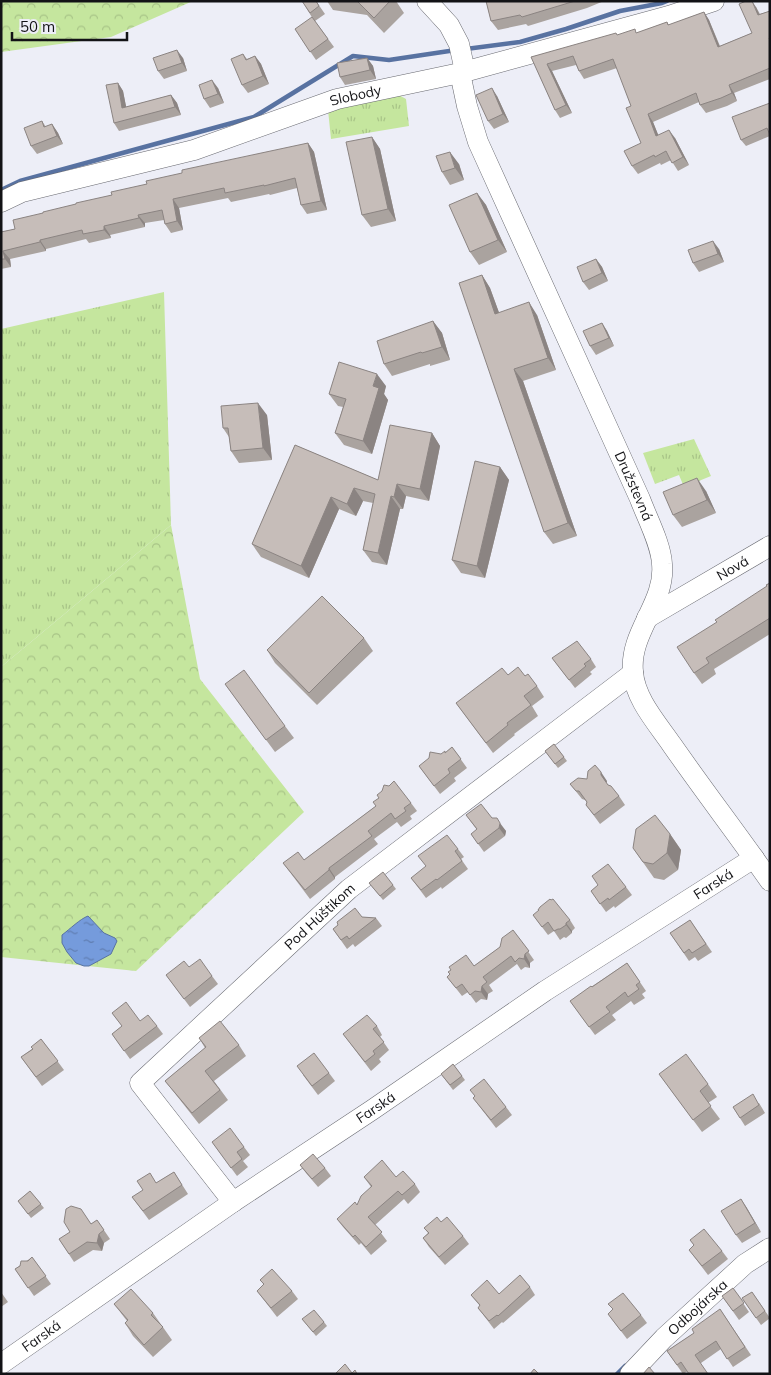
<svg xmlns="http://www.w3.org/2000/svg" width="771" height="1375" font-family="Mulish,sans-serif">
<style>
.grass{fill:url(#grass-tufts)}
.forest{fill:url(#forest-crowns)}
.water{fill:url(#water-ripples);stroke:#5872a1}
.lines{fill:none;stroke-linecap:round;stroke-linejoin:round}
.stream{stroke:#5872a1;stroke-width:4.5}
.minor-casing{stroke:#696a71;stroke-width:21}
.minor{stroke:#fff;stroke-width:20}
.wall{fill:#aaa39f}
.shaded-wall{fill:#8b8482}
.building{fill:#c6bdb9;stroke:#8b8482}
.labels{text-anchor:middle;stroke-width:5;stroke-linejoin:round;paint-order:stroke}
.street-label{font-size:14px;fill:#131316;stroke:#edeef7}
</style>
<defs>
<pattern id="grass-tufts" width="24" height="20" patternUnits="userSpaceOnUse" patternTransform="scale(1.25)"><rect width="24" height="20" fill="#c5e69e"/><path d="M3 7l-1-3M5 7V3M7 7l1-3M15 17l-1-3M17 17v-4M19 17l1-3" fill="none" stroke="#a8c487"/></pattern>
<pattern id="forest-crowns" width="20" height="18" patternUnits="userSpaceOnUse" patternTransform="scale(1.25)"><rect width="20" height="18" fill="#c5e69e"/><path d="M2 6a3 3 0 1 1 6 0M12 15a3 3 0 1 1 6 0" fill="none" stroke="#a8c487"/></pattern>
<pattern id="water-ripples" width="26" height="14" patternUnits="userSpaceOnUse" patternTransform="scale(1.25)"><rect width="26" height="14" fill="#759bdc"/><path d="M2 4q2-2 4 0t4 0M15 11q2-2 4 0t4 0" fill="none" stroke="#5f7db1"/></pattern>
</defs>
<rect width="100%" height="100%" fill="#edeef7"/>
<!-- grass -->
<path class="grass" d="M 397,94 L 406,99 L 409,126 L 331,139 L 328,110 Z
M 164,292 L 171,525 L 1,667 L 1,329 Z
M 694,439 L 711,476 L 684,487 L 679,475 L 655,484 L 643,453 Z"/>
<!-- forest -->
<path class="forest" d="M 1,1 L 193,1 L 111,37 L 1,52 Z
M 171,525 L 200,679 L 304,812 L 136,971 L 1,957 L 1,667 Z"/>
<!-- water -->
<path class="water" d="M 88,916 L 104,933 L 115,938 L 117,941 L 111,954 L 89,966 L 84,966 L 76,963 L 67,952 L 62,943 L 62,935 C 70,929 80,919 88,916 Z"/>
<g class="lines">
<!-- stream -->
<path class="stream" d="M 466,49 L 520,42 L 566,29 L 620,11 L 662,3 L 667,1
M 1,190 L 20,181 L 254,117 L 353,56 L 389,60 L 456,50
M 617,1374 L 625,1366"/>
<!-- minor casing -->
<g class="minor-casing">
<g id="minor">
<path d="M 427,1 L 449,25 L 459,44 L 465,71"/>
<path id="s1" d="M 460,73 L 467,106 L 478,142 L 640,499 C 647,518 661,544 662,564 C 666,603 629,632 633,672 C 635,699 657,723 672,745 C 704,791 738,835 770,881"/>
<path id="s2" d="M 1,202 L 22,192 L 194,150 L 337,99 L 460,73 L 669,16 L 714,1"/>
<path id="s3" d="M 647,618 L 770,546"/>
<path id="s4" d="M 233,1202 L 140,1083 L 349,889 L 633,673"/>
<path id="s5" d="M 1,1364 L 233,1202 L 372,1110 L 545,991 L 754,858"/>
<path id="s6" d="M 630,1374 L 664,1338 L 745,1264 L 770,1248"/>
</g>
</g>
<!-- minor -->
<use href="#minor" class="minor"/>
</g>
<!-- wall -->
<path class="wall" d="M 302,1 L 316,1 L 325,14 L 315,21 L 334,47 L 316,60 L 295,29 L 313,19 Z
M 327,1 L 396,1 L 404,13 L 384,33 L 367,15 L 333,10 Z
M 486,1 L 604,1 L 587,8 L 528,26 L 526,24 L 498,30 L 491,21 Z
M 756,7 L 760,14 L 770,11 L 770,79 L 734,93 L 737,101 L 727,106 L 706,113 L 700,105 L 699,102 L 653,122 L 658,135 L 675,138 L 689,165 L 678,171 L 671,160 L 661,165 L 660,163 L 638,174 L 632,166 L 641,143 L 631,106 L 617,68 L 584,79 L 579,71 L 576,65 L 552,71 L 572,113 L 560,118 L 555,110 L 531,57 L 618,35 L 637,33 L 667,22 L 669,25 L 704,12 L 709,20 L 720,46 L 752,33 Z
M 243,54 L 247,59 L 255,56 L 261,64 L 269,84 L 248,93 L 242,85 Z
M 183,58 L 187,71 L 164,79 L 158,71 Z
M 367,58 L 373,66 L 376,79 L 345,85 L 340,77 Z
M 118,83 L 123,91 L 126,107 L 171,95 L 177,103 L 181,115 L 119,131 L 114,123 Z
M 218,88 L 224,103 L 210,108 L 204,99 Z
M 497,96 L 509,122 L 494,129 L 488,121 Z
M 770,103 L 770,136 L 746,146 L 741,140 Z
M 42,121 L 46,127 L 52,124 L 58,133 L 63,144 L 37,154 L 31,146 Z
M 372,137 L 380,149 L 396,221 L 371,227 L 362,215 Z
M 308,143 L 314,152 L 327,210 L 307,214 L 301,205 L 297,188 L 270,195 L 269,194 L 231,202 L 228,198 L 179,208 L 183,230 L 171,233 L 165,224 L 164,220 L 145,223 L 145,227 L 110,235 L 111,238 L 89,243 L 86,239 L 46,249 L 46,251 L 10,259 L 11,267 L 1,269 L 1,232 L 15,229 L 43,213 L 112,195 L 147,184 Z
M 459,164 L 464,180 L 450,185 L 442,172 Z
M 477,193 L 486,205 L 507,252 L 479,265 L 470,252 Z
M 719,249 L 724,262 L 699,272 L 693,263 Z
M 596,259 L 602,267 L 608,281 L 589,290 L 583,282 Z
M 482,275 L 490,288 L 499,313 L 537,315 L 556,370 L 523,381 L 577,536 L 553,544 L 544,532 Z
M 433,321 L 442,333 L 450,360 L 430,366 L 430,364 L 392,376 L 384,364 Z
M 602,323 L 607,331 L 614,346 L 596,355 L 590,346 Z
M 386,386 L 384,394 L 388,400 L 372,454 L 344,445 L 335,433 L 343,407 L 338,406 L 329,394 Z
M 267,415 L 272,460 L 239,463 L 231,451 L 229,437 L 223,428 Z
M 432,433 L 440,446 L 429,501 L 406,496 L 403,509 L 400,509 L 387,565 L 372,562 L 363,550 L 373,503 L 363,501 L 356,516 L 339,509 L 309,578 L 261,557 L 252,544 L 295,445 L 378,480 Z
M 500,467 L 509,480 L 485,578 L 461,573 L 452,560 Z
M 706,491 L 716,513 L 682,527 L 673,515 Z
M 770,583 L 770,634 L 714,669 L 716,674 L 702,684 L 694,673 L 717,622 L 767,586 Z
M 364,638 L 373,651 L 317,705 L 275,663 L 267,650 Z
M 552,658 L 591,659 L 596,667 L 590,672 L 592,674 L 575,688 Z
M 508,675 L 525,676 L 537,686 L 544,697 L 532,706 L 538,716 L 514,734 L 515,735 L 493,753 L 456,703 Z
M 225,684 L 285,726 L 294,738 L 275,752 Z
M 554,744 L 567,761 L 558,768 L 545,751 Z
M 452,747 L 467,768 L 454,778 L 456,781 L 440,794 L 419,766 L 441,754 L 445,753 Z
M 607,781 L 606,783 L 619,796 L 625,805 L 600,824 L 586,805 L 587,802 L 585,800 L 582,799 L 570,784 Z
M 411,803 L 417,811 L 410,816 L 412,819 L 401,827 L 397,822 L 374,839 L 378,844 L 335,877 L 335,879 L 310,899 L 283,863 L 304,860 L 376,806 Z
M 466,815 L 492,818 L 506,831 L 505,836 L 484,852 L 471,834 L 477,830 Z
M 670,834 L 681,850 L 678,870 L 664,880 L 654,878 L 633,848 Z
M 458,849 L 464,857 L 461,859 L 468,869 L 442,889 L 441,887 L 426,898 L 411,878 Z
M 369,883 L 393,885 L 396,889 L 383,900 Z
M 598,885 L 626,887 L 632,895 L 615,908 L 614,906 L 606,912 L 591,891 Z
M 533,915 L 570,920 L 575,928 L 572,931 L 572,933 L 566,938 L 564,937 L 560,940 L 554,931 L 548,935 Z
M 362,917 L 376,918 L 382,926 L 355,947 L 353,944 L 347,949 L 333,929 L 338,925 Z
M 690,920 L 712,952 L 698,961 L 695,957 L 689,961 L 670,933 Z
M 513,930 L 534,960 L 530,963 L 530,968 L 525,967 L 521,970 L 517,964 L 489,985 L 493,991 L 488,994 L 487,1000 L 481,999 L 476,1003 L 468,992 L 462,996 L 447,977 L 474,966 L 500,947 Z
M 627,963 L 646,991 L 642,994 L 645,998 L 634,1005 L 631,1001 L 612,1015 L 616,1020 L 595,1035 L 570,1001 Z
M 189,967 L 212,976 L 218,984 L 190,1007 L 166,975 Z
M 112,1013 L 157,1026 L 163,1034 L 130,1059 L 112,1034 L 122,1026 Z
M 377,1026 L 382,1035 L 380,1037 L 389,1050 L 379,1059 L 381,1062 L 371,1071 L 343,1034 Z
M 199,1038 L 239,1045 L 246,1056 L 214,1081 L 228,1100 L 199,1124 L 173,1091 L 165,1081 L 205,1048 Z
M 41,1039 L 64,1070 L 42,1086 L 21,1057 L 32,1049 Z
M 453,1064 L 465,1080 L 453,1090 L 441,1074 Z
M 329,1073 L 335,1081 L 318,1095 L 303,1075 Z
M 659,1074 L 708,1084 L 717,1097 L 708,1103 L 720,1119 L 702,1132 Z
M 475,1096 L 506,1107 L 512,1115 L 496,1128 L 473,1098 Z
M 759,1103 L 765,1113 L 745,1126 L 733,1107 Z
M 212,1142 L 244,1147 L 250,1155 L 243,1161 L 248,1167 L 237,1176 Z
M 300,1165 L 325,1168 L 331,1176 L 318,1187 L 306,1173 Z
M 174,1172 L 188,1194 L 149,1220 L 132,1197 L 156,1183 Z
M 364,1177 L 396,1177 L 415,1184 L 420,1192 L 408,1204 L 404,1199 L 375,1225 L 387,1241 L 371,1255 L 361,1243 L 359,1245 L 343,1227 L 337,1219 L 357,1205 L 371,1187 Z
M 30,1191 L 44,1208 L 31,1218 L 18,1201 Z
M 741,1199 L 761,1232 L 742,1243 L 736,1235 Z
M 97,1220 L 110,1239 L 104,1243 L 102,1251 L 93,1250 L 74,1262 L 59,1239 L 91,1224 Z
M 441,1222 L 463,1236 L 469,1244 L 445,1265 L 429,1247 L 423,1238 L 428,1233 L 424,1228 Z
M 690,1240 L 722,1251 L 728,1259 L 708,1275 L 689,1250 L 694,1245 Z
M 32,1257 L 51,1284 L 34,1296 L 15,1269 Z
M 260,1280 L 292,1291 L 298,1299 L 277,1317 L 257,1291 L 264,1285 Z
M 530,1287 L 535,1295 L 503,1323 L 502,1322 L 494,1329 L 478,1308 L 480,1306 L 471,1295 L 499,1294 Z
M 733,1288 L 749,1312 L 739,1320 L 722,1296 Z
M 1,1292 L 8,1302 L 1,1307 Z
M 752,1292 L 770,1318 L 761,1325 L 742,1298 Z
M 114,1304 L 153,1313 L 172,1340 L 153,1357 L 133,1336 L 125,1323 L 127,1321 Z
M 720,1309 L 751,1355 L 733,1367 L 721,1349 L 701,1363 L 683,1374 L 667,1351 L 694,1333 Z
M 608,1314 L 641,1315 L 647,1323 L 627,1339 Z
M 302,1319 L 324,1322 L 327,1326 L 316,1336 Z"/>
<!-- shaded-wall -->
<path class="shaded-wall" d="M 752,1 L 756,7 L 763,23 L 758,15 Z
M 704,12 L 709,20 L 723,55 L 718,47 Z
M 177,50 L 183,58 L 187,71 L 182,63 Z
M 255,56 L 261,64 L 269,84 L 263,76 Z
M 367,58 L 373,66 L 376,79 L 370,70 Z
M 547,64 L 552,71 L 572,113 L 566,105 Z
M 212,80 L 218,88 L 224,103 L 218,94 Z
M 118,83 L 123,91 L 128,116 L 122,108 Z
M 729,85 L 734,93 L 737,101 L 732,93 Z
M 492,88 L 497,96 L 509,122 L 503,114 Z
M 171,95 L 177,103 L 181,115 L 175,107 Z
M 648,114 L 653,122 L 662,144 L 656,136 Z
M 52,124 L 58,133 L 63,144 L 57,136 Z
M 669,130 L 675,138 L 689,165 L 683,157 Z
M 372,137 L 380,149 L 396,221 L 388,209 Z
M 308,143 L 314,152 L 327,210 L 321,201 Z
M 450,152 L 459,164 L 464,180 L 455,168 Z
M 477,193 L 486,205 L 507,252 L 498,240 Z
M 173,199 L 179,208 L 183,230 L 177,221 Z
M 138,215 L 145,223 L 145,227 L 139,218 Z
M 104,226 L 110,235 L 111,238 L 104,230 Z
M 40,240 L 46,249 L 46,251 L 40,242 Z
M 713,241 L 719,249 L 724,262 L 718,254 Z
M 3,251 L 10,259 L 11,267 L 5,259 Z
M 596,259 L 602,267 L 608,281 L 602,273 Z
M 482,275 L 490,288 L 504,326 L 495,314 Z
M 529,302 L 537,315 L 556,370 L 548,358 Z
M 433,321 L 442,333 L 450,360 L 442,347 Z
M 602,323 L 607,331 L 614,346 L 609,338 Z
M 514,369 L 523,381 L 577,536 L 568,523 Z
M 377,374 L 386,386 L 384,394 L 388,400 L 372,454 L 363,441 L 373,386 Z
M 258,403 L 267,415 L 272,460 L 263,448 Z
M 432,433 L 440,446 L 429,501 L 420,489 Z
M 500,467 L 509,480 L 485,578 L 477,566 Z
M 697,478 L 706,491 L 716,513 L 707,500 Z
M 397,484 L 406,496 L 403,509 L 394,497 Z
M 354,488 L 363,501 L 356,516 L 347,504 Z
M 391,496 L 400,509 L 387,565 L 378,553 Z
M 331,497 L 339,509 L 309,578 L 301,566 Z
M 601,772 L 607,781 L 606,784 L 601,775 Z
M 500,823 L 506,831 L 505,836 L 499,828 Z
M 670,834 L 681,850 L 678,870 L 667,853 Z
M 329,868 L 335,877 L 335,879 L 329,870 Z
M 566,923 L 572,931 L 572,933 L 566,925 Z
M 525,954 L 530,963 L 530,968 L 524,959 Z
M 482,986 L 488,994 L 487,1000 L 481,992 Z
M 741,1199 L 747,1208 L 761,1232 L 755,1223 Z
M 99,1234 L 104,1243 L 102,1251 L 97,1243 Z"/>
<!-- building -->
<path class="building" d="M 302,1 L 316,1 L 319,6 L 310,13 Z
M 357,1 L 390,1 L 374,18 Z
M 486,1 L 575,1 L 522,17 L 520,15 L 491,21 Z
M 746,1 L 752,1 L 758,15 L 770,11 L 770,38 L 769,38 L 770,40 L 770,68 L 729,85 L 732,93 L 721,98 L 700,105 L 696,93 L 648,114 L 656,136 L 669,130 L 683,157 L 672,163 L 666,151 L 655,157 L 654,155 L 632,166 L 624,151 L 641,143 L 626,108 L 631,106 L 613,59 L 579,71 L 573,56 L 547,64 L 566,105 L 555,110 L 531,57 L 616,33 L 617,35 L 635,29 L 636,33 L 667,22 L 668,25 L 704,12 L 718,47 L 752,33 L 739,4 Z
M 312,17 L 328,39 L 310,52 L 295,29 Z
M 177,50 L 182,63 L 158,71 L 153,58 Z
M 243,54 L 246,60 L 255,56 L 263,76 L 242,85 L 231,59 Z
M 367,58 L 370,70 L 340,77 L 337,63 Z
M 212,80 L 218,94 L 204,99 L 199,85 Z
M 118,83 L 122,108 L 171,95 L 175,107 L 114,123 L 106,85 Z
M 492,88 L 503,114 L 488,121 L 476,95 Z
M 770,103 L 770,135 L 767,128 L 741,140 L 732,117 Z
M 42,121 L 44,127 L 52,124 L 57,136 L 31,146 L 24,128 Z
M 372,137 L 388,209 L 362,215 L 346,142 Z
M 308,143 L 321,201 L 301,205 L 295,178 L 264,186 L 264,185 L 225,193 L 224,188 L 173,199 L 177,221 L 165,224 L 162,210 L 138,215 L 139,218 L 104,226 L 104,230 L 83,234 L 82,230 L 40,240 L 40,242 L 3,251 L 5,259 L 1,259 L 1,232 L 15,229 L 13,220 L 43,213 L 43,212 L 76,204 L 76,203 L 112,195 L 111,192 L 147,184 L 146,181 L 182,173 L 182,170 Z
M 450,152 L 455,168 L 442,172 L 436,156 Z
M 477,193 L 498,240 L 470,252 L 449,205 Z
M 713,241 L 718,254 L 693,263 L 688,250 Z
M 596,259 L 602,273 L 583,282 L 577,267 Z
M 482,275 L 495,314 L 529,302 L 548,358 L 514,369 L 568,523 L 544,532 L 459,283 Z
M 433,321 L 442,347 L 422,353 L 421,352 L 384,364 L 377,341 Z
M 602,323 L 609,338 L 590,346 L 583,331 Z
M 339,362 L 377,374 L 373,386 L 379,388 L 363,441 L 335,433 L 346,399 L 329,394 Z
M 258,403 L 263,448 L 231,451 L 228,428 L 223,428 L 221,406 Z
M 390,425 L 432,433 L 420,489 L 397,484 L 394,497 L 391,496 L 378,553 L 363,550 L 375,494 L 354,488 L 347,504 L 331,497 L 301,566 L 252,544 L 295,445 L 378,480 Z
M 475,461 L 500,467 L 477,566 L 452,560 Z
M 697,478 L 707,500 L 673,515 L 663,492 Z
M 770,583 L 770,618 L 706,658 L 709,663 L 694,673 L 677,647 L 717,622 L 715,620 L 767,586 L 766,585 Z
M 322,596 L 364,638 L 309,693 L 267,650 Z
M 577,641 L 591,659 L 584,664 L 586,666 L 569,680 L 552,658 Z
M 518,667 L 525,676 L 528,674 L 537,686 L 524,696 L 531,705 L 507,723 L 508,725 L 486,743 L 456,703 L 502,668 L 508,675 Z
M 244,670 L 285,726 L 266,740 L 225,684 Z
M 554,744 L 564,757 L 555,764 L 545,751 Z
M 452,747 L 461,759 L 448,769 L 450,773 L 434,786 L 419,766 L 429,758 L 430,752 L 441,754 L 445,751 L 445,753 Z
M 595,765 L 601,772 L 601,775 L 608,785 L 611,786 L 619,796 L 594,815 L 586,805 L 587,802 L 579,791 L 576,791 L 570,784 L 578,778 L 587,779 L 588,771 Z
M 394,781 L 411,803 L 404,808 L 406,811 L 395,819 L 391,813 L 368,831 L 372,836 L 329,868 L 329,870 L 305,890 L 283,863 L 298,852 L 304,860 L 376,806 L 373,802 L 379,798 L 377,795 L 382,791 L 384,785 L 389,786 Z
M 481,804 L 492,818 L 497,818 L 500,823 L 499,828 L 478,844 L 471,834 L 477,829 L 466,815 Z
M 655,815 L 670,834 L 667,853 L 653,864 L 643,862 L 633,848 L 636,829 Z
M 447,835 L 458,849 L 455,851 L 462,861 L 437,880 L 436,879 L 421,890 L 411,878 L 426,866 L 418,856 Z
M 608,864 L 626,887 L 609,900 L 608,898 L 600,904 L 591,891 L 598,885 L 592,876 Z
M 383,872 L 393,885 L 380,896 L 369,883 Z
M 550,899 L 551,900 L 553,899 L 570,920 L 566,923 L 566,925 L 560,929 L 558,929 L 554,931 L 548,922 L 542,927 L 533,915 L 539,910 L 538,910 L 540,907 Z
M 355,908 L 362,917 L 376,918 L 349,939 L 347,936 L 341,940 L 333,929 L 338,925 L 337,922 Z
M 690,920 L 706,944 L 692,953 L 689,949 L 684,953 L 670,933 Z
M 513,930 L 529,951 L 525,954 L 524,959 L 519,958 L 515,962 L 511,956 L 483,977 L 487,982 L 482,986 L 481,992 L 475,991 L 470,995 L 462,984 L 456,988 L 447,977 L 450,974 L 448,972 L 451,970 L 449,967 L 466,955 L 474,966 L 500,947 L 502,938 Z
M 200,959 L 212,976 L 184,999 L 166,975 L 184,961 L 189,967 Z
M 627,963 L 640,982 L 636,985 L 639,989 L 628,997 L 625,992 L 606,1007 L 610,1012 L 589,1027 L 570,1001 L 591,986 L 592,987 Z
M 126,1002 L 140,1021 L 148,1015 L 157,1026 L 124,1051 L 112,1034 L 122,1026 L 112,1013 Z
M 367,1015 L 377,1026 L 373,1029 L 384,1042 L 373,1051 L 375,1054 L 365,1062 L 343,1034 Z
M 220,1021 L 239,1045 L 205,1071 L 220,1090 L 192,1113 L 165,1081 L 206,1047 L 199,1038 Z
M 41,1039 L 58,1061 L 36,1077 L 21,1057 L 33,1049 L 31,1047 Z
M 314,1053 L 329,1073 L 312,1086 L 297,1066 Z
M 686,1054 L 708,1084 L 700,1091 L 711,1106 L 693,1120 L 659,1074 Z
M 453,1064 L 462,1076 L 450,1085 L 441,1074 Z
M 484,1079 L 506,1107 L 491,1120 L 473,1098 L 475,1096 L 470,1090 Z
M 753,1094 L 759,1105 L 740,1118 L 733,1107 Z
M 230,1128 L 244,1147 L 237,1152 L 242,1159 L 231,1168 L 212,1142 Z
M 313,1154 L 325,1168 L 312,1179 L 300,1165 Z
M 382,1160 L 396,1177 L 403,1171 L 415,1184 L 402,1195 L 398,1191 L 368,1217 L 382,1232 L 366,1247 L 355,1235 L 353,1237 L 337,1219 L 355,1202 L 357,1205 L 361,1196 L 372,1186 L 364,1177 Z
M 174,1172 L 182,1185 L 143,1211 L 132,1197 L 143,1190 L 137,1181 L 150,1173 L 156,1183 Z
M 30,1191 L 41,1204 L 28,1214 L 18,1201 Z
M 741,1199 L 755,1223 L 736,1235 L 721,1211 Z
M 71,1206 L 81,1209 L 91,1224 L 97,1220 L 104,1230 L 99,1234 L 97,1243 L 87,1242 L 69,1254 L 59,1239 L 70,1232 L 64,1222 L 66,1209 Z
M 437,1217 L 441,1222 L 447,1217 L 463,1236 L 439,1257 L 423,1238 L 429,1233 L 424,1228 Z
M 704,1229 L 722,1251 L 702,1266 L 689,1250 L 694,1245 L 690,1240 Z
M 32,1257 L 46,1276 L 28,1288 L 15,1269 L 20,1266 L 21,1261 L 28,1261 Z
M 272,1269 L 292,1291 L 271,1308 L 257,1291 L 264,1284 L 260,1280 Z
M 520,1275 L 530,1287 L 498,1316 L 497,1315 L 489,1321 L 478,1308 L 480,1305 L 471,1295 L 487,1280 L 499,1294 Z
M 733,1288 L 744,1303 L 733,1311 L 722,1296 Z
M 131,1289 L 153,1313 L 151,1315 L 163,1327 L 144,1345 L 125,1323 L 128,1320 L 114,1304 Z
M 752,1292 L 765,1311 L 756,1318 L 742,1298 Z
M 623,1293 L 641,1315 L 621,1331 L 608,1314 L 613,1309 L 608,1304 Z
M 720,1309 L 745,1347 L 727,1359 L 716,1341 L 695,1355 L 708,1374 L 689,1374 L 681,1362 L 677,1365 L 667,1351 L 694,1333 L 692,1329 Z
M 314,1310 L 324,1322 L 313,1332 L 302,1319 Z
M 345,1364 L 352,1373 L 355,1370 L 357,1374 L 337,1374 L 336,1373 Z
M 649,1367 L 655,1374 L 643,1374 Z
M 534,1369 L 539,1374 L 530,1374 Z"/>
<g class="labels">
<!-- street labels -->
<g class="street-label">
<text dy="5" stroke="none"><textPath href="#s2" startOffset="371">Slobody</textPath></text>
<text dy="5" stroke="none"><textPath href="#s1" startOffset="449">Družstevná</textPath></text>
<text dy="5" stroke="none"><textPath href="#s3" startOffset="99">Nová</textPath></text>
<text dy="5" stroke="none"><textPath href="#s5" startOffset="859">Farská</textPath></text>
<text dy="5" stroke="none"><textPath href="#s4" startOffset="396">Pod Húštikom</textPath></text>
<text dy="5" stroke="none"><textPath href="#s5" startOffset="454">Farská</textPath></text>
<text dy="5" stroke="none"><textPath href="#s6" startOffset="95">Odbojárska</textPath></text>
<text dy="5" stroke="none"><textPath href="#s5" startOffset="49">Farská</textPath></text>
</g>
</g>
<!-- border -->
<rect width="771" height="1375" fill="none" stroke="#131316" stroke-width="5"/>
<!-- scale -->
<path d="M12 32v8h115v-8" fill="none" stroke="#131316" stroke-width="2.5"/>
<text x="20" y="32" font-size="15" fill="#131316" stroke="#edeef7" stroke-width="4" paint-order="stroke">50 m</text>
</svg>
